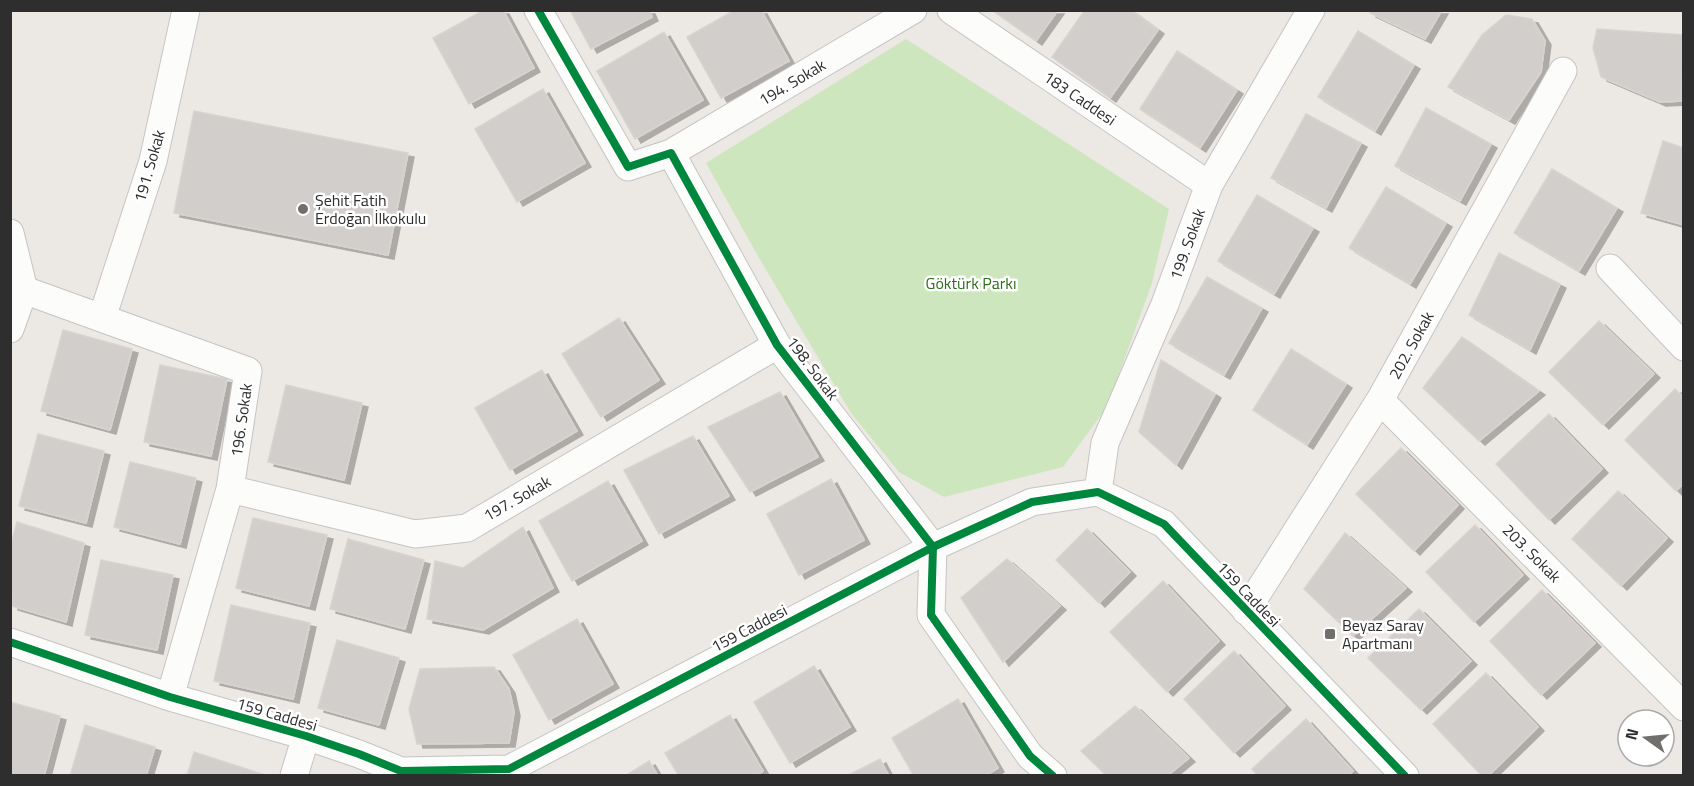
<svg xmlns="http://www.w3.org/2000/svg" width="1694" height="786" font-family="'Titillium Web',sans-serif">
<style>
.green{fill:#cee6be}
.building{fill:#d1cecb;stroke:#d7d4d0;stroke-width:1.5;filter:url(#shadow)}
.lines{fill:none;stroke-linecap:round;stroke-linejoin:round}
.minor-casing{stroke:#c5c4c5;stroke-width:29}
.minor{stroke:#fcfcfb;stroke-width:27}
.cycleway-casing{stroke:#fff;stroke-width:11}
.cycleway{stroke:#00873e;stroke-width:8}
.poi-dot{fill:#706f6e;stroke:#fff;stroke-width:2}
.labels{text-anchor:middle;stroke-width:5;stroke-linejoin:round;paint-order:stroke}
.street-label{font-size:16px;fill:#2e2e2e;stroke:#fff}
.poi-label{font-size:16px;fill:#2e2e2e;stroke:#fff;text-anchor:start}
.park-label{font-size:16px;fill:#2c6e1b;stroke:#fff}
</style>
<defs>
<filter id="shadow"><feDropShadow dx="6" dy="4" stdDeviation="0" flood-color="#0004"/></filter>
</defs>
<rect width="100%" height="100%" fill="#ece8e4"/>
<!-- green -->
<path class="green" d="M 906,39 L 1169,209 L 1152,283 L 1107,407 L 1063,467 L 944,497 L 899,472 L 851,413 L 759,258 L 706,163 Z"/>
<!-- building -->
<path class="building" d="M 484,10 L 503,10 L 534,68 L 469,104 L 433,38 Z
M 570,10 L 649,10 L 652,17 L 591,49 Z
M 735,10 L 761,10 L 789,61 L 721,98 L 687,37 Z
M 992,10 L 1058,10 L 1036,41 Z
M 1085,10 L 1131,10 L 1158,30 L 1110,98 L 1052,57 Z
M 1372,10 L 1442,10 L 1425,39 L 1370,13 Z
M 1506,15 L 1532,19 L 1545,41 L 1541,72 L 1509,120 L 1448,87 L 1482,35 Z
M 1597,29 L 1684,35 L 1681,101 L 1660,102 L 1601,77 L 1593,48 Z
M 1358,31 L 1414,65 L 1375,131 L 1318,97 Z
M 664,32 L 703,100 L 635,139 L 597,71 Z
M 1177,51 L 1237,90 L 1200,148 L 1140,109 Z
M 543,89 L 585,163 L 517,202 L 475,129 Z
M 1426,108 L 1491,144 L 1460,201 L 1395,166 Z
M 194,111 L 408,153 L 388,255 L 174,213 Z
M 1306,114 L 1361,143 L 1326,208 L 1271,178 Z
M 1663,141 L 1684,148 L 1684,225 L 1641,213 Z
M 1552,169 L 1617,208 L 1579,271 L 1514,233 Z
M 1386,187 L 1446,223 L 1410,284 L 1349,248 Z
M 1257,195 L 1313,228 L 1274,294 L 1218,261 Z
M 1499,253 L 1560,284 L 1530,350 L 1469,315 Z
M 1207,277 L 1262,308 L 1224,375 L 1169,343 Z
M 619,318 L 659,380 L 601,417 L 562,354 Z
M 1599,321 L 1654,374 L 1603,425 L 1549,372 Z
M 63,330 L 132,349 L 110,430 L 41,411 Z
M 1462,337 L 1539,391 L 1479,441 L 1423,388 Z
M 1291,349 L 1346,384 L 1307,445 L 1253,410 Z
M 1161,360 L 1215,394 L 1176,465 L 1139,432 Z
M 160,365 L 227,379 L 211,456 L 144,442 Z
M 542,370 L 577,431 L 510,470 L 475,408 Z
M 286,385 L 362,403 L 344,480 L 268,462 Z
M 1675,389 L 1684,398 L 1684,483 L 1676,491 L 1625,440 Z
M 780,392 L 818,457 L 750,492 L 708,427 Z
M 1549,414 L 1602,469 L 1549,520 L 1496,464 Z
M 38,434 L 104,451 L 86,523 L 19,506 Z
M 693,436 L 729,496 L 659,534 L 624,470 Z
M 1401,448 L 1458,505 L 1414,551 L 1356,494 Z
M 130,462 L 196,478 L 180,544 L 114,527 Z
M 831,479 L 864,540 L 799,575 L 767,514 Z
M 608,481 L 642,541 L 572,581 L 539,521 Z
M 1618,491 L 1667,538 L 1621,586 L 1572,539 Z
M 253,518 L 327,535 L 309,606 L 236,588 Z
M 17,522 L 84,543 L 66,622 L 12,606 L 10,548 Z
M 1475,525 L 1523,575 L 1474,622 L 1426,572 Z
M 523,527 L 553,588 L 483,630 L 427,619 L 435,561 L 463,568 Z
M 1087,529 L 1130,572 L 1099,603 L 1056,560 Z
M 1345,533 L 1406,588 L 1353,636 L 1304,589 Z
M 348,539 L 424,560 L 405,629 L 330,609 Z
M 1007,559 L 1060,606 L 1003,662 L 961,598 Z
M 101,560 L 173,575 L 157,650 L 85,635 Z
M 1163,581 L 1219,641 L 1167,692 L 1110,632 Z
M 1542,590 L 1595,643 L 1541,695 L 1490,641 Z
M 231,605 L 310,623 L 293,699 L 214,681 Z
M 1419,609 L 1471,661 L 1421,710 L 1368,658 Z
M 577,619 L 613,684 L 549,720 L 513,655 Z
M 337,640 L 399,658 L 379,725 L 318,708 Z
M 1234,651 L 1285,706 L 1234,753 L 1184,699 Z
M 814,666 L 850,727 L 790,763 L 754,702 Z
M 494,667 L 509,689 L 514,712 L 509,743 L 417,744 L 409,709 L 420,669 Z
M 1486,673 L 1538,727 L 1488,776 L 1482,776 L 1433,724 Z
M 958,699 L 998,768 L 985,776 L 914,776 L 892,738 Z
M 10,702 L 60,716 L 44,776 L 10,776 Z
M 1135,706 L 1189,758 L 1167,776 L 1107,776 L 1081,751 Z
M 730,715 L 763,771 L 755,776 L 679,776 L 665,753 Z
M 1306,719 L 1353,771 L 1348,776 L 1258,776 L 1252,769 Z
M 85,725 L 155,747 L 146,776 L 70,776 Z
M 194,752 L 265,775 L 265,776 L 187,776 Z
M 880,759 L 889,776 L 847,776 Z
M 649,761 L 658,776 L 625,776 Z"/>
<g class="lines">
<!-- minor casing -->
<g class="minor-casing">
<path id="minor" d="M 538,10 L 628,167 L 671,153 L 777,345 L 933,547 L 931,615 L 1030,756 L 1053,776
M 951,10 L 1209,185
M 671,153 L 913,10
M 10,233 L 24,290 L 10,329
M 1610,268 L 1684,347
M 24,290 L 248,371 L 230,489 L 170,697
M 102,318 L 153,161 L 186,10
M 1380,400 L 1684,707
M 230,489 L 415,534 L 467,528 L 777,345
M 1098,492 L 1105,443 L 1165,304 L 1209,185 L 1311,10
M 1246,611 L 1380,400 L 1563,71
M 10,642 L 170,697 L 306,736 L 359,754 L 401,771 L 509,769 L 933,547 L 1032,502 L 1098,492 L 1164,524 L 1405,776
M 294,776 L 306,736"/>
</g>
<!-- minor -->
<use href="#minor" class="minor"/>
<!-- cycleway casing -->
<g class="cycleway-casing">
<path id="cycleway" d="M 538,10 L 628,167 L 671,153 L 777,345 L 933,547 L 931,615 L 1030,756 L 1053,776
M 10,642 L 170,697 L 306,736 L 359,754 L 401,771 L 509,769 L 933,547 L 1032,502 L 1098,492 L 1164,524 L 1405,776"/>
</g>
<!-- cycleway -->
<use href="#cycleway" class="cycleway"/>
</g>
<!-- markers -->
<g class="poi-dot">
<circle cx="303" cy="209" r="6"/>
<rect x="1324" y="628" width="12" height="12" rx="3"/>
</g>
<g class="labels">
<!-- street labels -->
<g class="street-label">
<text transform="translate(792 82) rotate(-31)" y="6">194. Sokak</text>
<text transform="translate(1080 98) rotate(34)" y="6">183 Caddesi</text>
<text transform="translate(149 166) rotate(-74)" y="6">191. Sokak</text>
<text transform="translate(1187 244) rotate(-70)" y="6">199. Sokak</text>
<text transform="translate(1411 345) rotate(-61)" y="6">202. Sokak</text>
<text transform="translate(813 368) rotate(53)" y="6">198. Sokak</text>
<text transform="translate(241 420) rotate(-82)" y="6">196. Sokak</text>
<text transform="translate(517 498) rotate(-30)" y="6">197. Sokak</text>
<text transform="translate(1532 553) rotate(45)" y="6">203. Sokak</text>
<text transform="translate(1249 594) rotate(46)" y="6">159 Caddesi</text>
<text transform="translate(749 628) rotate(-28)" y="6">159 Caddesi</text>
<text transform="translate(277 714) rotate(16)" y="6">159 Caddesi</text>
</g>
<!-- poi labels -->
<g class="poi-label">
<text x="315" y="206">Şehit Fatih<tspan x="315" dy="18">Erdoğan İlkokulu</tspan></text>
<text x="1342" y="631">Beyaz Saray<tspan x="1342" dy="18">Apartmanı</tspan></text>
</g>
<!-- park labels -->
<g class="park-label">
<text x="971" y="289">Göktürk Parkı</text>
</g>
</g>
<!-- border -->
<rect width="1694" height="786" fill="none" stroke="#2e2e2e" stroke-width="24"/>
<!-- north arrow -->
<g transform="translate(1646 738) rotate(285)"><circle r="28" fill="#ffffff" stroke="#ababab" stroke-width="1.5"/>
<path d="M0-4.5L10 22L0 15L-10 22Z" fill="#706f6e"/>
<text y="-9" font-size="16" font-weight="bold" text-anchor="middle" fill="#2e2e2e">N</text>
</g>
</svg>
